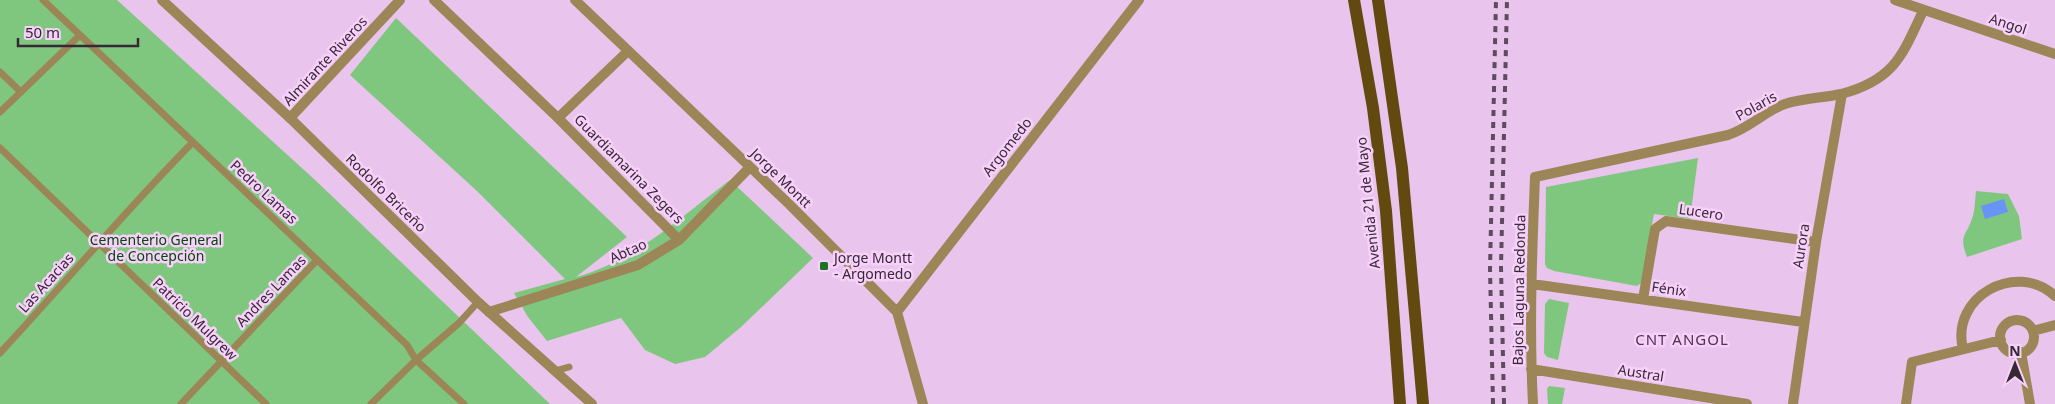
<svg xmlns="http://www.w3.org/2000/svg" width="2055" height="404" font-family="'Noto Sans',sans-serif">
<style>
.green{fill:#7fc77f}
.water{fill:#6794f5}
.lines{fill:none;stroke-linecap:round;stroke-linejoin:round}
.service{stroke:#9c8658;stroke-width:7}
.minor{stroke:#9c8658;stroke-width:10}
.tertiary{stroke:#9c8658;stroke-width:10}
.primary{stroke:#614910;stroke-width:12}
.rail{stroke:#5e4b5f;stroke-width:4;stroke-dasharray:6 6;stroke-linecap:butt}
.poi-dot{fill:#1a7422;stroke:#f7d1f9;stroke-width:2}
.labels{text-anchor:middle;stroke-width:5;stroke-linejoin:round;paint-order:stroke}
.street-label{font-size:14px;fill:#362837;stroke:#f7d1f9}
.park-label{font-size:14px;fill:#03470b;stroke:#f7d1f9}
.poi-label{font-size:14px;fill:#362837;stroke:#f7d1f9;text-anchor:start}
.neighbourhood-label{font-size:15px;letter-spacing:1px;fill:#503152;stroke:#f7d1f9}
</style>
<rect width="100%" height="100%" fill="#e9c4ec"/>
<!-- green -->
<path class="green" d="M 0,0 L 117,0 L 314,179 L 550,404 L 0,404 Z
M 396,18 L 627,237 L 576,277 C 635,261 682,216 730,180 L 813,258 L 741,327 L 705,357 L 675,364 L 645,350 L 621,318 L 547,341 L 528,317 L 514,293 L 565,279 L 477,191 L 350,75 Z
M 1698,158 L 1690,219 L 1654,214 L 1641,283 L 1637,286 L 1554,271 L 1547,268 L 1545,264 L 1546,187 Z
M 1976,191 L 2008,194 L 2019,216 L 2022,239 L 1967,257 C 1959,235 1965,238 1972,219 C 1975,211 1975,200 1976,191 Z
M 1549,299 L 1569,303 L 1558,360 L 1547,357 L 1544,353 L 1545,304 Z
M 1549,386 L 1565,388 L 1562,404 L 1548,404 L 1547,389 Z"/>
<!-- water -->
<path class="water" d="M 2004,199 L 2008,212 L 1985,219 L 1981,206 Z"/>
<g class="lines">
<!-- service -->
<path class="service" d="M 43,0 L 407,345 L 416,360 L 464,404
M 0,72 L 21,92
M 0,112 L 80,35
M 0,148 L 266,404
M 0,353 C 65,283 126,210 193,142
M 555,371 L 569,367
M 181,404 L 317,260
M 371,404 L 416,360 L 459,323 L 478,302"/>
<!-- minor -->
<path class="minor" d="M 434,0 L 558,118 L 679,240
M 575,0 L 789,204 L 897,312 L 923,404
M 1895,0 L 2055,54
M 290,118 L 400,0
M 558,118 L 628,51
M 1532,284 L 1803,322
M 1643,299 L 1655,229 L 1666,221 L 1816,242
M 489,312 L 638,265 L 679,240 L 750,167
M 897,312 L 1139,0
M2000 337a17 17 0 1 1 34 0a17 17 0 1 1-34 0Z
M 2033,331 L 2055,325
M 1963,349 C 1950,297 2016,260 2055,296
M 2021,352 L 2030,404
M 1531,369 L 1747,404
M 1533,404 C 1529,328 1532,253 1535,177 L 1728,135 C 1750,128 1765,111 1785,104 C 1803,98 1823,98 1841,94 C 1894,80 1902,56 1923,11
M 1793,404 L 1816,242 L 1842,94
M 1906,404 L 1912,362 L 2001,340"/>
<!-- tertiary -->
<path class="tertiary" d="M 162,0 L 290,118 L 478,302 L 592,404"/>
<!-- primary -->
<path class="primary" d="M 1354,0 L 1373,108 L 1386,211 L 1400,404
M 1378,0 L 1402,168 L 1423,404"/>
<!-- rail -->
<path class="rail" d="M 1493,404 L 1490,269 L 1496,0
M 1504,404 L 1501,267 L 1507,0"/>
</g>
<!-- markers -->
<rect class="poi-dot" x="819" y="261" width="10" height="10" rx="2.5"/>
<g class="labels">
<!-- street labels -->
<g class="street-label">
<text transform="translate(2008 24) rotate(18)" y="5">Angol</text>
<text transform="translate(325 61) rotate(-47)" y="5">Almirante Riveros</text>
<text transform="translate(1756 106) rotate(-29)" y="5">Polaris</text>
<text transform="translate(1007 147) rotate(-52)" y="5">Argomedo</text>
<text transform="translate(629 169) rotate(45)" y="5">Guardiamarina Zegers</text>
<text transform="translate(781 178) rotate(44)" y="5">Jorge Montt</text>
<text transform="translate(264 192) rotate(43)" y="5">Pedro Lamas</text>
<text transform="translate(386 193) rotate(44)" y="5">Rodolfo Briceño</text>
<text transform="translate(1368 203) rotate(-96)" y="5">Avenida 21 de Mayo</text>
<text transform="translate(1701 212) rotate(8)" y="5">Lucero</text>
<text transform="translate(1801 246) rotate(-81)" y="5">Aurora</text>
<text transform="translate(628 251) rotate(-24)" y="5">Abtao</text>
<text transform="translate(46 283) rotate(-48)" y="5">Las Acacias</text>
<text transform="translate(1669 289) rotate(8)" y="5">Fénix</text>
<text transform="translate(1519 290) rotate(-89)" y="5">Bajos Laguna Redonda</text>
<text transform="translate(271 291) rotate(-46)" y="5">Andres Lamas</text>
<text transform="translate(195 319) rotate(44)" y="5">Patricio Mulgrew</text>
<text transform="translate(1641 373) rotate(9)" y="5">Austral</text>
</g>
<!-- park labels -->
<g class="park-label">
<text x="156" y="245">Cementerio General<tspan x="156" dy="16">de Concepción</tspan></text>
</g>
<!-- poi labels -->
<g class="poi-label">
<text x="834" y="263">Jorge Montt<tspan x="834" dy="16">- Argomedo</tspan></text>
</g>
<!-- neighbourhood labels -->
<g class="neighbourhood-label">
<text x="1682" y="345">CNT ANGOL</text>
</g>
</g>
<!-- north arrow -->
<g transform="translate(2015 364)" stroke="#f7d1f9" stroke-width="4" paint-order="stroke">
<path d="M0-4L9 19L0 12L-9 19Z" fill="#362837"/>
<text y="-8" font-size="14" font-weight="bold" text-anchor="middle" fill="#362837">N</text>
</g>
<!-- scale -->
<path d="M18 38v8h120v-8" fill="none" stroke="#362837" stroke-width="2.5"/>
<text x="25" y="38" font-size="15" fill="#362837" stroke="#f7d1f9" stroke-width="4" paint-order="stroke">50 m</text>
</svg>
